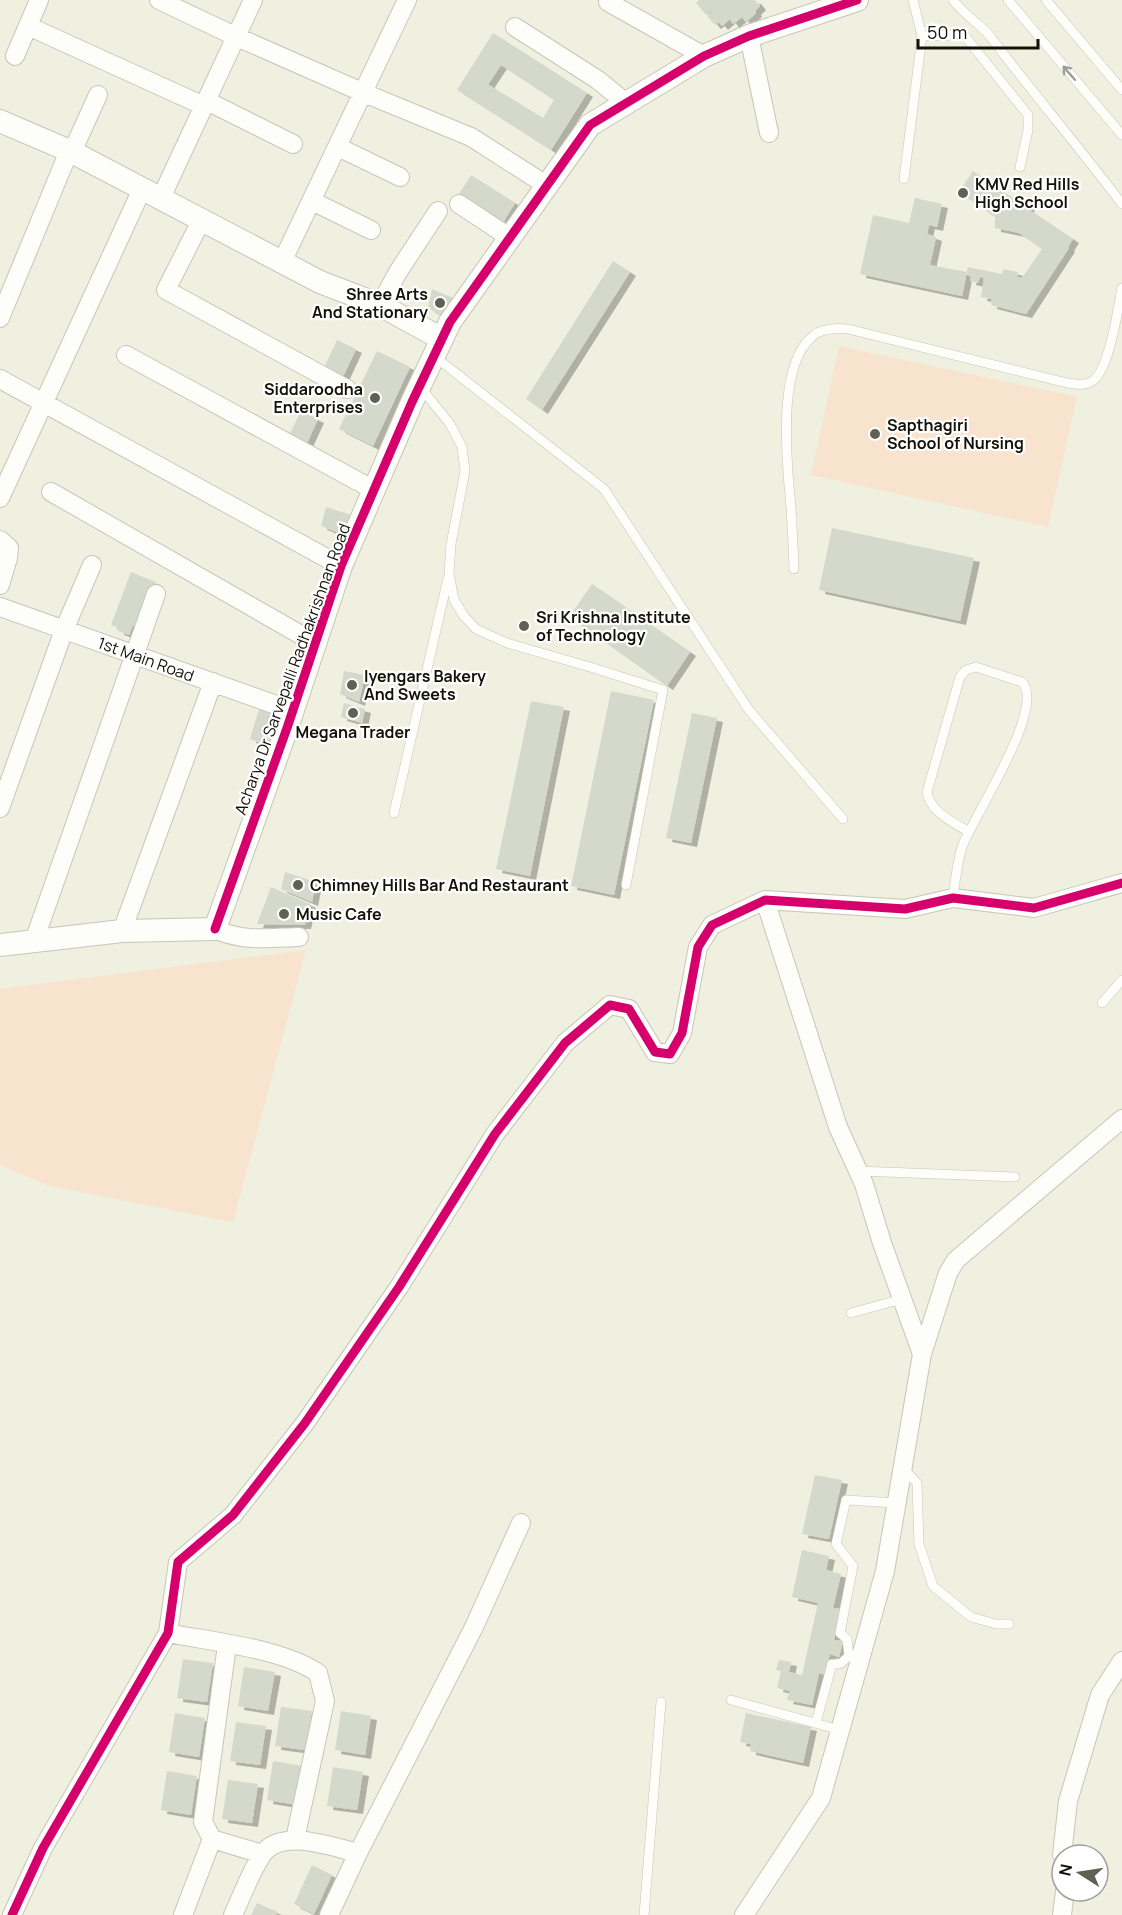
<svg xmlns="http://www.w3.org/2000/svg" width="1122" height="1915" font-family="Manrope,sans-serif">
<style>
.green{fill:#f7e3ce}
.building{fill:#d4d9cb;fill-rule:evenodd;filter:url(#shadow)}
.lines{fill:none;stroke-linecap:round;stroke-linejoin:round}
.service-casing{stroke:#c6c6b9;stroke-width:10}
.minor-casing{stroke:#c6c6b9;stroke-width:20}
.tertiary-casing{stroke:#c6c6b9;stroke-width:24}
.service{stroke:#fdfdfa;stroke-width:9}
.minor{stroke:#fdfdfa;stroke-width:18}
.tertiary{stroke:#fdfdfa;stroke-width:22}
.cycleway-casing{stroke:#fff;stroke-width:13}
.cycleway{stroke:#d6006c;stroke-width:9}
.oneway{stroke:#9f9f99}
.poi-dot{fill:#606054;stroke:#fff;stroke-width:2}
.labels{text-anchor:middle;stroke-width:4.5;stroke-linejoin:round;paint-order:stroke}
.poi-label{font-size:16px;font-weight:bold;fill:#121208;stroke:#fff;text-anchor:start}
.street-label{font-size:16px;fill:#121208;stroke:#fff}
</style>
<defs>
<filter id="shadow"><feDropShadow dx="6" dy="4" stdDeviation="0" flood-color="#0004"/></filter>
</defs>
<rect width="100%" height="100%" fill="#f0f0e0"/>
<!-- green -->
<path class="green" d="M 839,346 L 1077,397 L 1048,527 L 811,475 Z
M 306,950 L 233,1222 L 49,1186 L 0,1165 L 0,989 Z"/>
<!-- building -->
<path class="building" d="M 699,0 L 755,0 L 760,6 L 755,11 L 756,13 L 746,22 L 742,17 L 733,24 L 730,19 L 722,26 L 719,22 L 715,25 L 707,16 L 712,12 L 711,11 L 706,15 L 696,3 Z
M 493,33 L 587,93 L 551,150 L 457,90 ZM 501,65 L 554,100 L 543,118 L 489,85 L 489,83 Z
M 973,171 L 1014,199 L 1030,203 L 1028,209 L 1073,239 L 1068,247 L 1069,248 L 1026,314 L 991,305 L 992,299 L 981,297 L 984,278 L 980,277 L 978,283 L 970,281 L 971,276 L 966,274 L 968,267 L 1002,274 L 1003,269 L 1018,272 L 1017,277 L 1022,278 L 1042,249 L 1019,233 L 995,228 L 995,217 L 959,192 Z
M 471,175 L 515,203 L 504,221 L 459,194 Z
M 915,198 L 942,204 L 937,227 L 929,225 L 927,234 L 936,237 L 930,265 L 967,272 L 962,296 L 860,274 L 873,215 L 909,223 Z
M 613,261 L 630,272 L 542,410 L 526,399 Z
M 432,289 L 453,298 L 443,317 L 428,308 Z
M 337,340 L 356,349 L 342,379 L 323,370 Z
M 377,351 L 410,367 L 373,446 L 339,429 Z
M 301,411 L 318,419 L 307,443 L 289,435 Z
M 326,507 L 351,515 L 346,536 L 321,526 Z
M 832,528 L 974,558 L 960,621 L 819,590 Z
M 131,572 L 156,582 L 138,627 L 133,625 L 129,635 L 118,631 L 119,628 L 111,625 Z
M 592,584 L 690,652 L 667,686 L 569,617 Z
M 344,671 L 365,675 L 359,702 L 340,694 Z
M 611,691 L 654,700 L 614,895 L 571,886 Z
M 531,701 L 564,707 L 530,876 L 496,869 Z
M 344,703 L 365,709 L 362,723 L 341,717 Z
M 260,706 L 281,713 L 268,746 L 250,739 Z
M 692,713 L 717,718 L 691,843 L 666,838 Z
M 285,872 L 316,882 L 312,902 L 281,889 Z
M 271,887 L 310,904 L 305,925 L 257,924 Z
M 815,1475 L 842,1480 L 829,1539 L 802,1534 Z
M 802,1550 L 829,1556 L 826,1570 L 841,1574 L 833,1608 L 841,1609 L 834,1640 L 843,1641 L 839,1657 L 830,1654 L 825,1675 L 819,1673 L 812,1705 L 787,1700 L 790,1691 L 777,1688 L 781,1671 L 776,1670 L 779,1660 L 791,1662 L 789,1672 L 802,1675 L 818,1603 L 792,1597 Z
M 183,1659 L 213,1663 L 207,1702 L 177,1698 Z
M 244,1667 L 275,1672 L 268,1711 L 238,1706 Z
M 281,1707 L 312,1711 L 305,1750 L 275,1746 Z
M 341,1711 L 371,1716 L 365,1755 L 335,1750 Z
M 175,1713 L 205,1718 L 199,1757 L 169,1752 Z
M 746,1713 L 811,1727 L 803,1763 L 750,1751 L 751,1744 L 740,1742 Z
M 236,1722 L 266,1726 L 260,1765 L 230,1761 Z
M 273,1761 L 303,1766 L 297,1805 L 267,1800 Z
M 333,1767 L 363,1772 L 357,1810 L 327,1806 Z
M 167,1771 L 197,1776 L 191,1815 L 161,1810 Z
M 228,1780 L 258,1784 L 252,1823 L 222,1819 Z
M 312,1865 L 332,1875 L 314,1914 L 294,1904 Z
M 257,1903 L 278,1912 L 276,1915 L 251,1915 Z"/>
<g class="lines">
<!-- service casing -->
<g class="service-casing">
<path id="service" d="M 913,0 L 922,36 L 964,35 L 1028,115 L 1028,130 L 1020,167
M 953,0 C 963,14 978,22 989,35 C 1032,92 1079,147 1122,204
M 1008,0 L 1122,135
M 1046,0 L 1122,90
M 904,179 L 922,36
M 434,356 L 604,489 L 749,710 L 843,819
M 421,388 L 450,424 L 462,447 L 465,471 L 451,544 L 449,573 L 454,600 L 464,616 L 476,629 L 507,643 L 590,667 L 663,690 L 626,885
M 794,569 C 793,541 792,513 789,486 C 786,448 779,363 813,336 C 822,328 836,328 848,329 L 1067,383 C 1075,384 1083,386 1091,382 C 1109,373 1118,308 1122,288
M 394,813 L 448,578
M 953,898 C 955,881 957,864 962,847 C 973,817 1047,707 1022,682 L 976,667 L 966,670 L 960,677 L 927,792 C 930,812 953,822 969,832
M 1102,1003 L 1122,980
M 858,1171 L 1015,1177
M 851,1313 L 902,1299
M 902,1467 L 917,1483 L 919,1544 L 933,1586 L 971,1617 L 996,1624 L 1009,1624
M 731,1700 L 840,1730
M 816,1723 L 832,1664 L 840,1664 L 849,1656 L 847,1639 L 840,1633 L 853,1566 L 836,1544 L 846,1500 L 897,1503
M 644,1915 L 661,1702"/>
</g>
<!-- minor casing -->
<g class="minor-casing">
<path id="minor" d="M 159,0 L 237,37 L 364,93 L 471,137 L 546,185
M 608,2 L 704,56
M 28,26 L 204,106
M 515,27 L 598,80 L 626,103
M 749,36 L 769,133
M 15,56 L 39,0
M 207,101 L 293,144
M 338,147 L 400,177
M 72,152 L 98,95
M 161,198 L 253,0
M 312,201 L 371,230
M 459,204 L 509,237
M 202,219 L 166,290 L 347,389
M 282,262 L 407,0
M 380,305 L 398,272 L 438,211
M 0,318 L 69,151
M 126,355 L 374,490
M 0,379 L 341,566
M 51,492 L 315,643
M 0,498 L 142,189
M 0,540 L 9,548 L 8,558 L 0,585
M 0,607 L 293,711
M 0,808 L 64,630 L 92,565
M 765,900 L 838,1127 L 864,1184 L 882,1243 L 922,1354
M 215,929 C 242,942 269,938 299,937
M 122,931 L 213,682
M 34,941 L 156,594
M 168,1633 C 213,1642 281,1648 318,1673 L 325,1701 L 295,1839
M 212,1839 L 262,1854
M 1062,1855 L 1068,1801 L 1100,1695 L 1122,1661
M 12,1915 L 43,1848 L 168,1633 L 178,1562 L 233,1515 L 305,1423 L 399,1287 L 495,1134 L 565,1043 L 610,1005 L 629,1009 L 655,1052 L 670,1054 L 682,1033 L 698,947 L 712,925 L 765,900 L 905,909 L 953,898 L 1034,908 L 1122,883
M 183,1915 L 212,1839 L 203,1822 L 227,1645
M 233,1915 C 242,1896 250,1873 262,1855 C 280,1827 332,1847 358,1853
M 329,1915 L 358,1853 L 474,1627 L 521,1523
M 744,1915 L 821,1798 L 885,1571 L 922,1354 L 948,1273 L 956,1260 L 1122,1119
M 1062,1915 L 1065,1891"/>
</g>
<!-- tertiary casing -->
<g class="tertiary-casing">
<path id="tertiary" d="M 0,121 L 72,152 L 320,282 L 380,305 L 442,339
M 0,945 L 122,931 L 215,929 L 287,728 L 341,566 L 412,402 L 450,322 L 590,125 L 704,56 L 749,36 L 857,0"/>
</g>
<!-- service -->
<use href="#service" class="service"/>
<!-- minor -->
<use href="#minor" class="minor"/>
<!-- tertiary -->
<use href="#tertiary" class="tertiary"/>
<!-- cycleway casing -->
<g class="cycleway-casing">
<path id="cycleway" d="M 215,929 L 287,728 L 341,566 L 412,402 L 450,322 L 590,125 L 704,56 L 749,36 L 857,0
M 12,1915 L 43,1848 L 168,1633 L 178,1562 L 233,1515 L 305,1423 L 399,1287 L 495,1134 L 565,1043 L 610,1005 L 629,1009 L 655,1052 L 670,1054 L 682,1033 L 698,947 L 712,925 L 765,900 L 905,909 L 953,898 L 1034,908 L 1122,883"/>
</g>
<!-- cycleway -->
<use href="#cycleway" class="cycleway"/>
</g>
<!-- one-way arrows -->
<defs><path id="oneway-shaft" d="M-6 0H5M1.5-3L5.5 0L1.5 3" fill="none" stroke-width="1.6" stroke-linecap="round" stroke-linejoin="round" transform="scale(1.5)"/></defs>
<use class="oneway" href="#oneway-shaft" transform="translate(1069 73) rotate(-131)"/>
<!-- markers -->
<g class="poi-dot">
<circle cx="963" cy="193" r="6"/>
<circle cx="440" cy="303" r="6"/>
<circle cx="375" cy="398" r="6"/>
<circle cx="875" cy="434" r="6"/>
<circle cx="524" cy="626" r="6"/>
<circle cx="352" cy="685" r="6"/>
<circle cx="353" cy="713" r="6"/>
<circle cx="298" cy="885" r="6"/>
<circle cx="284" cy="914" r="6"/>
</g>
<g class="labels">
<!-- poi labels -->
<g class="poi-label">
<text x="975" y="190">KMV Red Hills<tspan x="975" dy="18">High School</tspan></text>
<text x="428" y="300" text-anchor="end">Shree Arts<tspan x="428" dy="18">And Stationary</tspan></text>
<text x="363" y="395" text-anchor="end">Siddaroodha<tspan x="363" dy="18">Enterprises</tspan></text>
<text x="887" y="431">Sapthagiri<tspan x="887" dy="18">School of Nursing</tspan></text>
<text x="536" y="623">Sri Krishna Institute<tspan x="536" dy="18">of Technology</tspan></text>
<text x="364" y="682">Iyengars Bakery<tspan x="364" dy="18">And Sweets</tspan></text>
<text x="353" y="738" text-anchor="middle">Megana Trader</text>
<text x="310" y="891">Chimney Hills Bar And Restaurant</text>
<text x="296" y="920">Music Cafe</text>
</g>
<!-- street labels -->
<g class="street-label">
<text transform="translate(146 659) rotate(20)" y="6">1st Main Road</text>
<text transform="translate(292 669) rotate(-70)" y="6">Acharya Dr Sarvepalli Radhakrishnan Road</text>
</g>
</g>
<!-- north arrow -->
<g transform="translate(1080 1873) rotate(282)"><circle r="28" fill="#ffffff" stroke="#a0a09c" stroke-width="1.5"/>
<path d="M0-4.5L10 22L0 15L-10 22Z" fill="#606054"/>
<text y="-9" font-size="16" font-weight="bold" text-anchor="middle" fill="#121208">N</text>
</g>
<!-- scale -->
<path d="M918 39v9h120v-9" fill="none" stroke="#121208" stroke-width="3"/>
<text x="927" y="39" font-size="18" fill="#121208" stroke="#ffffff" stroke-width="4.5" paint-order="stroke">50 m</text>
</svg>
